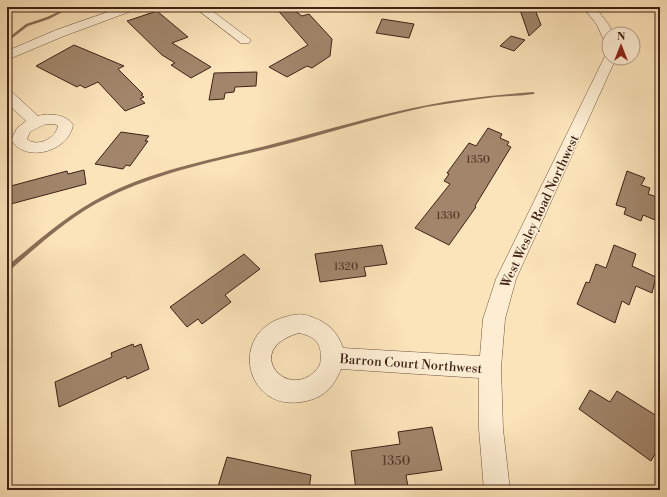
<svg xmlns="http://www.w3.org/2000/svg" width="667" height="497" font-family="'Libre Bodoni',serif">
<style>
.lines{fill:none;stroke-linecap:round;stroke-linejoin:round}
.stream{fill:#896e57;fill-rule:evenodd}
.building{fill:#a1866b;stroke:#3e2116}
.minor-casing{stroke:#6e523f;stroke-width:1}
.minor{fill:#fdedd2;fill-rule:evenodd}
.labels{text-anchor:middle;stroke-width:3;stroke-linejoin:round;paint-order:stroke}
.number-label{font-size:11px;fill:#573a2b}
.street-label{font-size:13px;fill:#3e2116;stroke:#fdedd2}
.near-number-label{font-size:13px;fill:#573a2b}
</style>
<rect width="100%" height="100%" fill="#fce4ba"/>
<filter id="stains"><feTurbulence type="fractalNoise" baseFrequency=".005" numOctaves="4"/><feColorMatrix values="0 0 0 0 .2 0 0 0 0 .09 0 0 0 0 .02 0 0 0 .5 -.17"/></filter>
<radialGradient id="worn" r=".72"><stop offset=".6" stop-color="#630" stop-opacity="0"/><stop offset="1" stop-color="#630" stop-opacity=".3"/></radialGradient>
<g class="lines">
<!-- stream -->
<path class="stream" d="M 69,7 L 72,7 L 49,19 L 28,26 L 7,42 L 7,39 L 26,24 L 47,17 Z
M 533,92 L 535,93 L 534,94 C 521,96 508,96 495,97 C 472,100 449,103 426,107 C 374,118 323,135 271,148 C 216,161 160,172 109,197 C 71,215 40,244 9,271 L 7,271 L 7,266 C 38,241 69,213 105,195 C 157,169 216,159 273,144 C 324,131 375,115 428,105 C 463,98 498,95 533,92 Z"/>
</g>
<!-- building -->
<path class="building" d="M 275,7 L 289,7 L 302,16 L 309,14 L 332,39 L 330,56 L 312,68 L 307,66 L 287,77 L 269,67 L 308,45 Z
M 519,7 L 534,7 L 541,25 L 529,36 Z
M 157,11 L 188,37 L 172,43 L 211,67 L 191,78 L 171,65 L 175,63 L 162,55 L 127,21 Z
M 382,19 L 414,24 L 409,38 L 376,33 Z
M 511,36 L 525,40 L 514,51 L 500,46 Z
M 74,45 L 124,66 L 118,69 L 143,94 L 141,95 L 144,97 L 140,99 L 145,103 L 125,111 L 98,82 L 85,88 L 80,85 L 77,87 L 36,66 Z
M 257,72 L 256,86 L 235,87 L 234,92 L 225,93 L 224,99 L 209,100 L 214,73 Z
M 488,128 L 502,134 L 500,138 L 509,142 L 507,145 L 511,147 L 475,206 L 476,207 L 449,245 L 415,228 L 450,184 L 444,181 L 449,174 L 447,173 L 469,143 L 476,146 Z
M 121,132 L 149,136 L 145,141 L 148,141 L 130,166 L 126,165 L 123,169 L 95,164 Z
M 84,170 L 86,184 L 7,205 L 7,187 L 67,171 L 68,174 Z
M 627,171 L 645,178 L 641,185 L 650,188 L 648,194 L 660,198 L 660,222 L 643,215 L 641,221 L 624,214 L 626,208 L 616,205 Z
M 382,245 L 387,264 L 364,267 L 366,276 L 320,282 L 315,254 Z
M 614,245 L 636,254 L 632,266 L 656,277 L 652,293 L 636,286 L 629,305 L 622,301 L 615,323 L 577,304 L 586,282 L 589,283 L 596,264 L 606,268 Z
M 244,254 L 260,269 L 225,295 L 231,302 L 202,324 L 198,319 L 187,327 L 170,307 Z
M 133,344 L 134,347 L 141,344 L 149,369 L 127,379 L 126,376 L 59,407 L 55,382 L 112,357 L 111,353 Z
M 590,390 L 610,402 L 617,391 L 660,418 L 660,445 L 651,461 L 579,409 Z
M 432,427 L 442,470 L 406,475 L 408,487 L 385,490 L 356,490 L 351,451 L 400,444 L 398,432 Z
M 227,457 L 311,475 L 309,490 L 217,490 Z"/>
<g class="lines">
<!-- minor casing -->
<g class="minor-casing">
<path id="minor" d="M 122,7 L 139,7 L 137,9 L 64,36 L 7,60 L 7,51 L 56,30 Z
M 194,7 L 207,7 L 251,40 L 249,43 L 241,43 Z
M 583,7 L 595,7 L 609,25 L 613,34 L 609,34 L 609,44 L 605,43 L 597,25 Z
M 609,54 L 609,58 L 616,58 L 516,279 L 505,319 L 501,368 L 503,429 L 510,490 L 484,490 L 479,429 L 479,378 L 341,369 C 333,389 322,399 301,402 C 245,411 228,332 285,317 C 296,314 302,313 312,317 C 328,323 337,331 343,348 L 480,356 L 483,319 L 496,279 L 604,58 L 605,55 ZM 299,333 C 318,337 323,346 320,365 C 292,407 238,350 299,333 Z
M 7,91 L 12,92 L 38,116 C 50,113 66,114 73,125 C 69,151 26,164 11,140 L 17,128 L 26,121 L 7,103 ZM 46,124 L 55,124 L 58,126 C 56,138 37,148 27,139 L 30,132 Z"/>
</g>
<!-- minor -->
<use href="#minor" class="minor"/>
</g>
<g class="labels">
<!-- number labels -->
<g class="number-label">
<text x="478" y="163">1350</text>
<text x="448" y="219">1330</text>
<text x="346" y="270">1320</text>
</g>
<!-- street labels -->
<g class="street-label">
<text transform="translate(539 211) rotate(-65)" y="5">West Wesley Road Northwest</text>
<text transform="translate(411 363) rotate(4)" y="5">Barron Court Northwest</text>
</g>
<!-- near-number labels -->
<g class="near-number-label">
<text x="396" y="465">1350</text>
</g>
</g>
<!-- margin -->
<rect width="667" height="497" fill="none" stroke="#fce4ba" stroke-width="24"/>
<rect x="8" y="8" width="651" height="481" fill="none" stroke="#3e2116" stroke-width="2"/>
<rect x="12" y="12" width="643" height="473" fill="none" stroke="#3e2116"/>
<!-- north arrow -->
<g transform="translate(621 46)"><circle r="19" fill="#fdedd2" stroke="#b19b87"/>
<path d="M0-3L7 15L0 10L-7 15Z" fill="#8f2418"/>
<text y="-6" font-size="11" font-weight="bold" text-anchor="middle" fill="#3e2116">N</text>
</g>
<rect width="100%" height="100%" filter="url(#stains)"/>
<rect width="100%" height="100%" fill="url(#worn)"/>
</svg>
